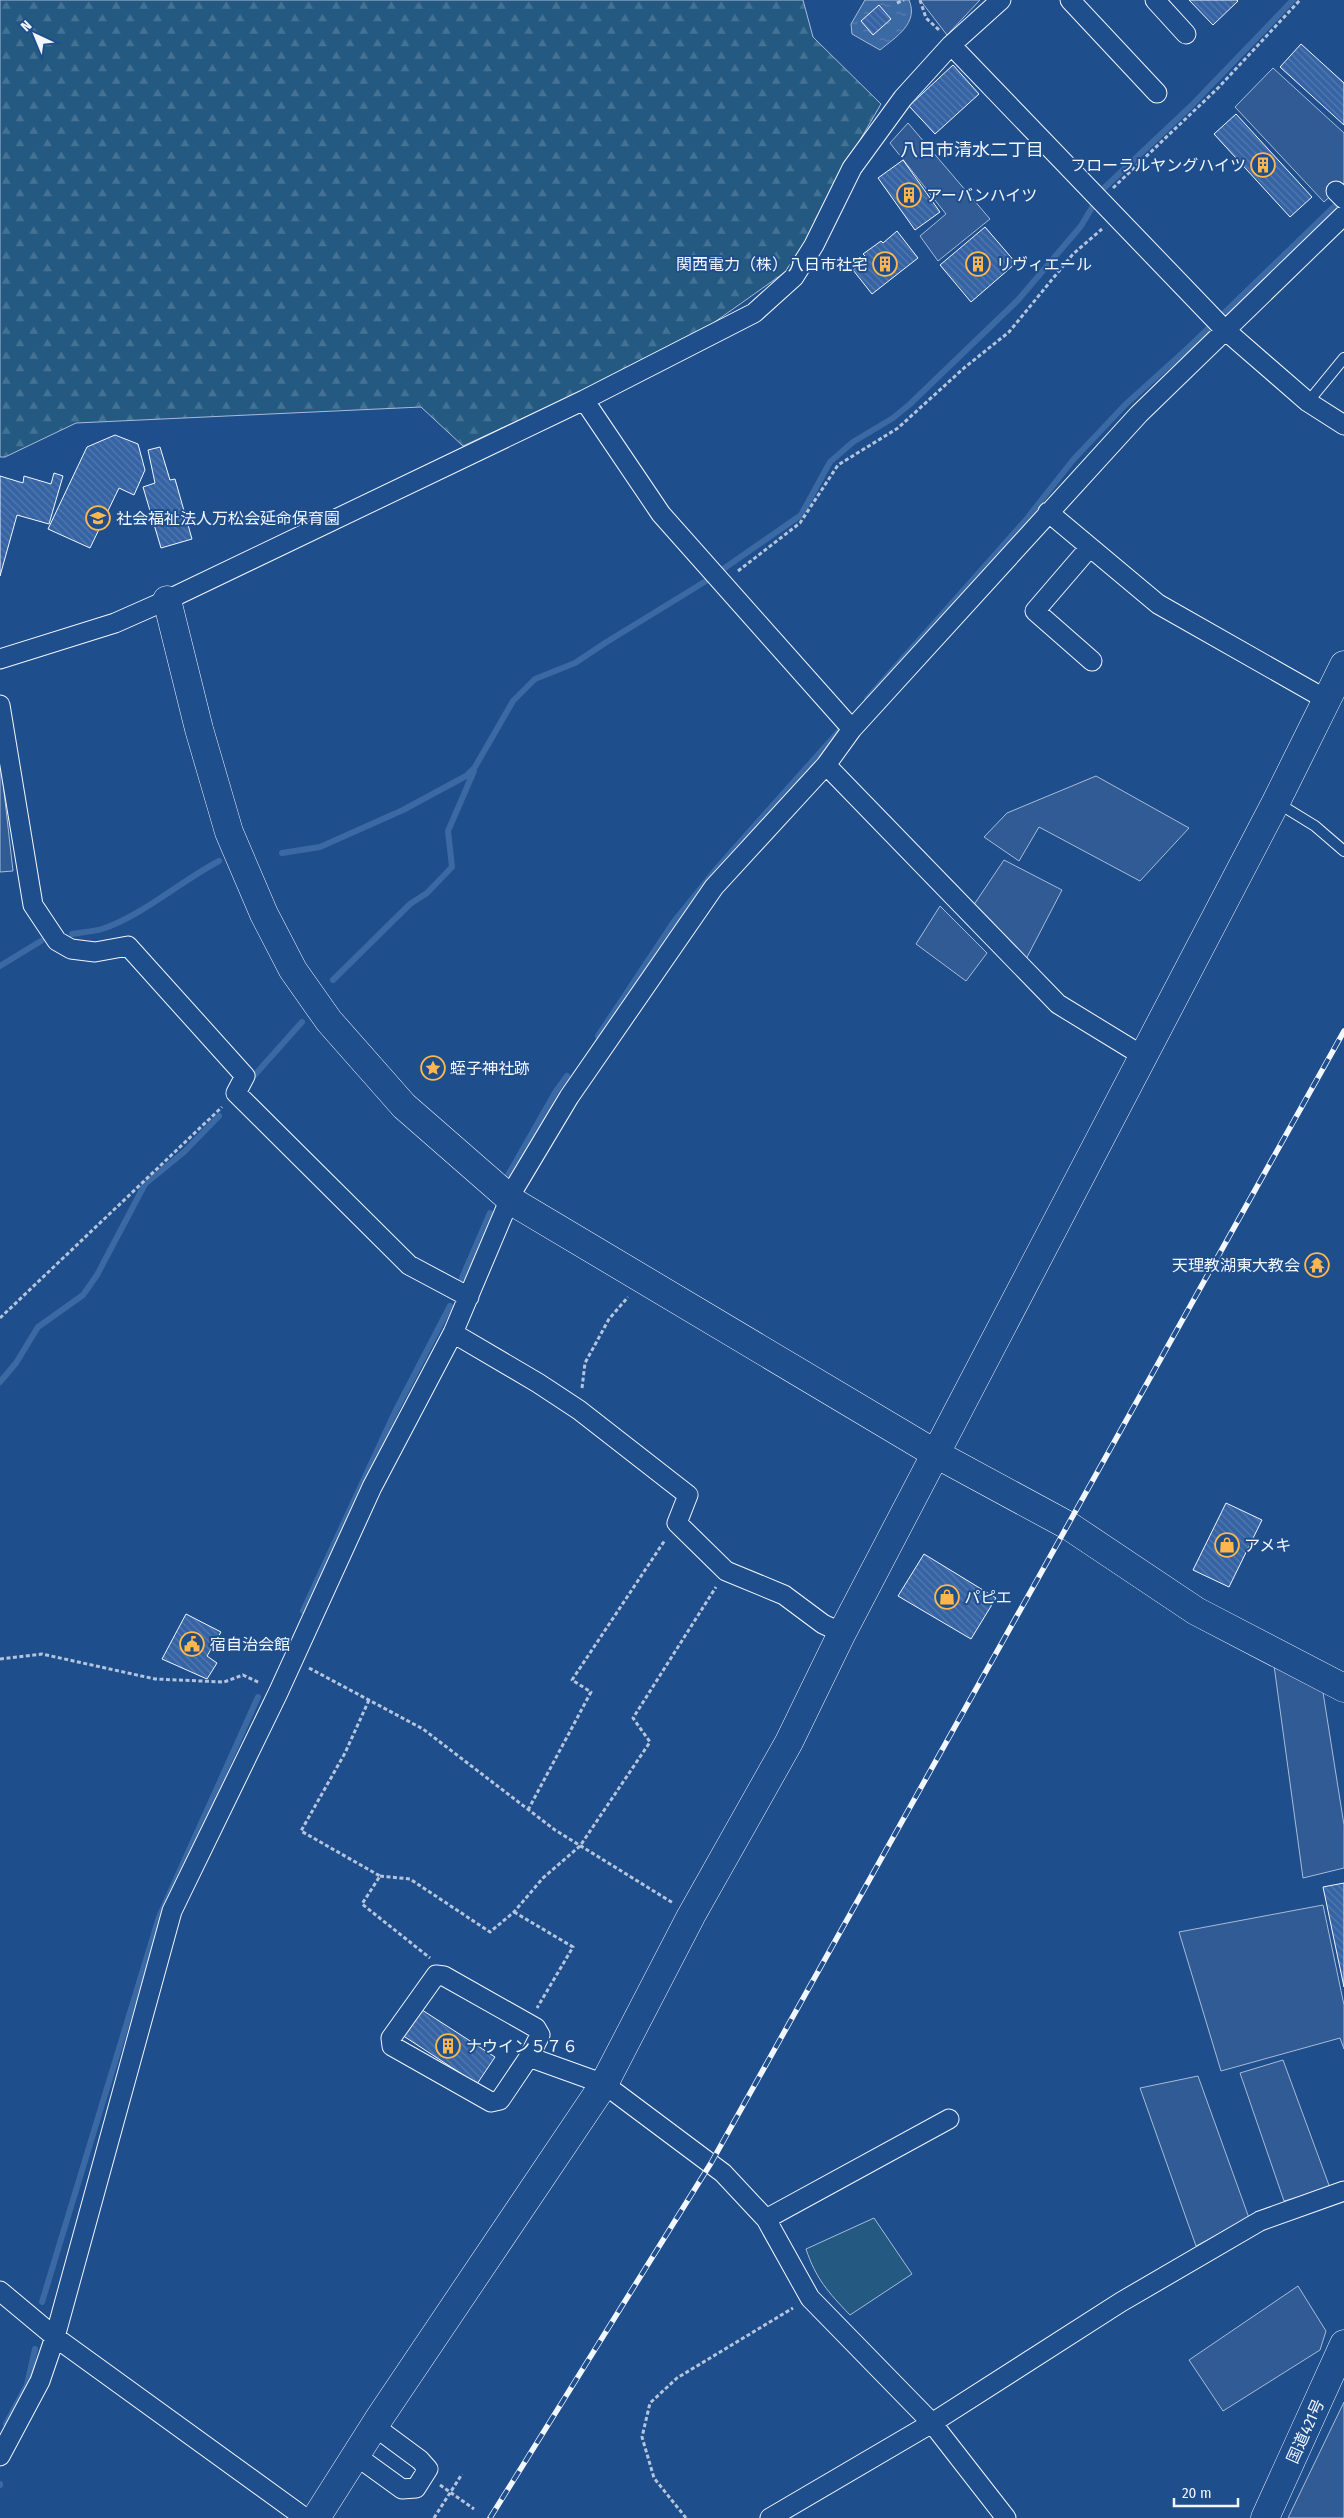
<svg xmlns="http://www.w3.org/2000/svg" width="1344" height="2518" font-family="'Fira Sans Condensed','Noto Sans JP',sans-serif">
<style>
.forest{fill:url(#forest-firs);stroke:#a8bbd7}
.park{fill:#245a82;stroke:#a8bbd7}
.parking{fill:#305b95;stroke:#a8bbd7}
.water{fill:url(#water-ripples);stroke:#a8bbd7}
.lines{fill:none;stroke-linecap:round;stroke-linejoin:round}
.stream{stroke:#3b69a3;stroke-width:6}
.building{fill:url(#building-back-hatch);stroke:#f2f6ff}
.lane-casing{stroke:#f2f6ff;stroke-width:12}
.street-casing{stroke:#f2f6ff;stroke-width:21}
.secondary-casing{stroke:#f2f6ff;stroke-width:29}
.highway-casing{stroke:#f2f6ff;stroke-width:29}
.path{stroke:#b3c4dc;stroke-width:3;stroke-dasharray:4 2.5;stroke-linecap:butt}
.lane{stroke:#1f4e8c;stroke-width:10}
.street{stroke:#1f4e8c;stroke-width:19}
.secondary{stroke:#1f4e8c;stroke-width:28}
.highway{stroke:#1f4e8c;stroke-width:28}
.rail-casing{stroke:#f2f6ff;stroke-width:5.5}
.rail{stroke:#1f4e8c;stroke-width:4;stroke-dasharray:11;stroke-linecap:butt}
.labels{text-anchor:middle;stroke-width:4;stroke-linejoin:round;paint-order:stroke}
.poi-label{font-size:16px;fill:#f2f6ff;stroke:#1f4e8c;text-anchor:start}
.street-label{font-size:16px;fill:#f2f6ff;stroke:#1f4e8c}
.neighbourhood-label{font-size:18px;fill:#f2f6ff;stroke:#1f4e8c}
</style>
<defs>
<pattern id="forest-firs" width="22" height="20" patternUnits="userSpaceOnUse" patternTransform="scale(1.25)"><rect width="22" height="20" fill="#245a82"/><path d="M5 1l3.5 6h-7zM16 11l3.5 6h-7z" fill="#447295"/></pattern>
<pattern id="water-ripples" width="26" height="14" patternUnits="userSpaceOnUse" patternTransform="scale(1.25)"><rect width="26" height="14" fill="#3b69a3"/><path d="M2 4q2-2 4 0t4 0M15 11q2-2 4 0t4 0" fill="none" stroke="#587fb1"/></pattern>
<pattern id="building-back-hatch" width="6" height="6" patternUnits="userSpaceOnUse" patternTransform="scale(1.25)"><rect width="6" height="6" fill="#3563a3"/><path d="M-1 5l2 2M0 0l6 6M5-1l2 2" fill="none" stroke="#537ab1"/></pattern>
</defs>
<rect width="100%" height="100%" fill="#1f4e8c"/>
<!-- forest -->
<path class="forest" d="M 0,0 L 803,0 L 813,37 L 881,104 L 846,164 L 791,268 L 709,326 L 617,375 L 463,446 L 421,407 L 76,423 L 5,457 L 0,457 Z"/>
<!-- park -->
<path class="park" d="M 874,2218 L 912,2274 L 850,2315 C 828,2292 816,2279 806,2249 Z"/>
<!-- parking -->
<path class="parking" d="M 920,0 L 980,0 L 947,35 Z
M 1273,68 L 1344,133 L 1344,183 L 1324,202 L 1235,107 Z
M 908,123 L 990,219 L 938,261 L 920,236 L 946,214 L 890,143 Z
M 0,756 L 13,871 L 0,872 Z
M 1096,776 L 1189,828 L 1140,881 L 1039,827 L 1019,861 L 984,837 L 1007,813 Z
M 1004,860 L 1062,890 L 1024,963 L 971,909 Z
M 940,906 L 987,953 L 966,981 L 916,944 Z
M 1273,1658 L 1322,1686 L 1344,1825 L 1344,1868 L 1303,1878 Z
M 1323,1905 L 1344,2005 L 1344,2049 L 1340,2038 L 1221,2071 L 1179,1932 Z
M 1283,2060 L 1330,2188 L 1284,2201 L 1240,2073 Z
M 1198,2076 L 1249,2218 L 1196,2246 L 1140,2088 Z
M 1298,2286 L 1326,2331 L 1320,2350 L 1223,2411 L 1189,2360 Z
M 1344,2402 L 1344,2518 L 1288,2518 Z"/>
<!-- water -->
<path class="water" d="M 865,0 L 909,0 C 919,23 896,37 880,50 L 852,34 L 851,24 Z"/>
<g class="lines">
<!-- stream -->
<path class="stream" d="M 867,699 L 1025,521 L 1073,460 L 1125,405 L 1188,348 L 1341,200
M 282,853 L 320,847 L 403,810 L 466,776 L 475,767 L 513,701 L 535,679 L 575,663 L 605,643 L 706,581 L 801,515 L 830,462 L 853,442 L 893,418 L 909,405 L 1018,300 L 1081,226 L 1103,189 L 1191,106 L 1293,0
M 72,934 C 81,932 92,932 102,929 C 140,917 181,881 219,861
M 0,966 L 41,941
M 333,980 L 410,904 L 427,893 L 452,867 L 448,831 L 474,771
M 598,1036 L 673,923 L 718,867 L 840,730
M 252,1078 L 302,1022
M 507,1177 L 556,1091 L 567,1076
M 462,1278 L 490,1213
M 0,1382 L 16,1363 L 38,1327 L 83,1295 L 97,1275 L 145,1184 L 184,1152 L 219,1116
M 303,1611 L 395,1412 L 450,1306
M 42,2302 L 159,1917 L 258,1697
M 6,2424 L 27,2385 L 35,2349
M 0,2484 L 0,2485"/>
</g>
<!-- building -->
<path class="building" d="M 1189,0 L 1237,0 L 1238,1 L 1213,25 Z
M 879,5 L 891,19 L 873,35 L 861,21 Z
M 1301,44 L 1344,83 L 1344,125 L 1280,67 Z
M 953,65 L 979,94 L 935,134 L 909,106 Z
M 1236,114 L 1312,197 L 1290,217 L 1214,134 Z
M 903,160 L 940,212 L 915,230 L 878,178 Z
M 985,227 L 1016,263 L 971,302 L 940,265 Z
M 897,231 L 918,258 L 872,294 L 853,270 L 867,258 L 863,254 L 881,241 L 883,243 Z
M 115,435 L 138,444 L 145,470 L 134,495 L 119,488 L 90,548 L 48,529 L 87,447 Z
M 160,447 L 170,480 L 175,479 L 192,539 L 161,548 L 143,487 L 155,483 L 148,450 Z
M 54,473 L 63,476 L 49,524 L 17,515 L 0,576 L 0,476 L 23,483 L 24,476 L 51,484 Z
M 1226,1503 L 1262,1520 L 1229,1587 L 1193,1570 Z
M 924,1554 L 996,1598 L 971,1639 L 898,1596 Z
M 186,1614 L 221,1632 L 207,1656 L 217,1663 L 207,1679 L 162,1659 Z
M 1344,1883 L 1344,1987 L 1323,1887 Z
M 419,2008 L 495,2057 L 477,2084 L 402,2035 Z"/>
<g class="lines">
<!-- lane casing -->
<g class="lane-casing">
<path id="lane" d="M 1308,402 L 1344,358
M 1276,802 L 1315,826 L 1344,851"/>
</g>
<!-- street casing -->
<g class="street-casing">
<path id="street" d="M 1070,0 L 1157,93
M 1155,0 L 1186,34
M 951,45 L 1224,329 L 1308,402 L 1344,425
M 1336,191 L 1344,199
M 584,400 L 661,514 L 852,729
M 1048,512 L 1158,604 L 1327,700
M 1090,547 L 1035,611 L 1092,661
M 0,659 L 115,623 L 167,600 L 584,400 L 754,313 L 794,277 L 814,245 L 852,168 L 903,98 L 951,45 L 1001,0
M 0,705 L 33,905 L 57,941 L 71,949 L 95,952 L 128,946 L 245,1076 L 236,1093 L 409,1265 L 469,1297
M 826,765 L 1058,1004 L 1143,1056
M 453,1333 L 538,1383 L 579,1410 L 688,1495 L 677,1523 L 726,1571 L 784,1595 L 823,1624 L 842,1633
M 529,2057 L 540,2035 L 536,2028 L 444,1976 L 436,1975 L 391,2038 L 392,2046 L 491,2102 L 500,2100 L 529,2057 L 604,2084 L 723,2173 L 766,2219 L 810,2298 L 932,2423 L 1006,2518
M 766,2219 L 949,2119
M 0,2291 L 55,2337 L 305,2518
M 355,2455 L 402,2489 L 416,2488 L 428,2469 L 420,2460 L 374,2426
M 0,2456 L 40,2381 L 55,2337 L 172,1911 L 278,1693 L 372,1487 L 453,1333 L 514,1189 L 569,1097 L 714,887 L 826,765 L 852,729 L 1139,414 L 1344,215
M 770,2518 L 932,2423 L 1121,2302 L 1260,2221 L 1344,2191"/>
</g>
<!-- secondary casing -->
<g class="secondary-casing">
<path id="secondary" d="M 167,600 L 199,729 L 229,832 L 264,914 L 293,970 L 329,1021 L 404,1106 L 515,1203 L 936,1454 L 1069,1526 L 1196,1611 L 1344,1688
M 316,2518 L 380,2417 L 604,2084 L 691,1916 L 789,1742 L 842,1633 L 1276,802 L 1344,665"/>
</g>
<!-- highway casing -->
<g class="highway-casing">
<path id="highway" d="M 1265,2518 L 1344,2344"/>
</g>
<!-- path -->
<path class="path" d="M 920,0 L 926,18 L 939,30
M 897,3 L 904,0
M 1113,188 L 1219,87 L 1300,0
M 738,571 L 800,523 L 838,465 L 898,428 L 964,368 L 1009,332 L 1073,254 L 1102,229
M 0,1318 L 222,1107
M 582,1388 L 585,1363 L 609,1319 L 628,1297
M 0,1659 L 42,1654 L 155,1679 L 224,1682 L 243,1675 L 260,1683
M 309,1668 L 423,1729 L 555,1830 L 673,1903
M 369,1700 L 345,1753 L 301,1831 L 380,1876 L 362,1904 L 430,1958
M 528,1810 L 591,1692 L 572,1680 L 665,1540
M 380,1876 L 410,1879 L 490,1932 L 514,1912 L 543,1878 L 580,1846 L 650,1742 L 633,1718 L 716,1587
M 514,1912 L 573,1947 L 537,2008
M 440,2485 L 474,2509
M 434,2518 L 462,2474
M 686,2518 L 654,2478 L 642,2437 L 650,2403 L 677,2378 L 793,2308"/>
<!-- lane -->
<use href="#lane" class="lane"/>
<!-- street -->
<use href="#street" class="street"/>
<!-- secondary -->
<use href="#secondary" class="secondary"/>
<!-- highway -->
<use href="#highway" class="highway"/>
<!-- rail casing -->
<g class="rail-casing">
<path id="rail" d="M 490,2518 L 711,2163 L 1344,1031"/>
</g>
<!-- rail -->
<use href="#rail" class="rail"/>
</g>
<!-- icons -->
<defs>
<g id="building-ring" transform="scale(1.25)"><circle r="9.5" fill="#1f4e8c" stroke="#ffb74d" stroke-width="1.5"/><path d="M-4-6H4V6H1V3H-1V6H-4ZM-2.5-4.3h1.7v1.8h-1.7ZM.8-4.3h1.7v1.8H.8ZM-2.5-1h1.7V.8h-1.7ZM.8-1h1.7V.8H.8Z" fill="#ffb74d"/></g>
<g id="school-ring" transform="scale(1.25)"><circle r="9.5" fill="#1f4e8c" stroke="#ffb74d" stroke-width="1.5"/><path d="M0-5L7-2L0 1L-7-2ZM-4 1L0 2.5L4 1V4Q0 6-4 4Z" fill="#ffb74d"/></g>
<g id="sight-ring" transform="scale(1.25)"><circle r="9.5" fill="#1f4e8c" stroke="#ffb74d" stroke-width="1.5"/><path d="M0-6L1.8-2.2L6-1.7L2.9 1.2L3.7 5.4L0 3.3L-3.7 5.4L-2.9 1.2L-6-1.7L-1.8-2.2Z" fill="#ffb74d"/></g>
<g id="temple-ring" transform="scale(1.25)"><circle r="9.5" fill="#1f4e8c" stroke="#ffb74d" stroke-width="1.5"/><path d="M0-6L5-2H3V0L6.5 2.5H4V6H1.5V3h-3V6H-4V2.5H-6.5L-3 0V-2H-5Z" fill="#ffb74d"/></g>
<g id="shop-ring" transform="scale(1.25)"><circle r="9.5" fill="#1f4e8c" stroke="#ffb74d" stroke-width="1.5"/><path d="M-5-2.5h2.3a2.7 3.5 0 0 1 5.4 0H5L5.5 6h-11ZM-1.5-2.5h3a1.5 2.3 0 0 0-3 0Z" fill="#ffb74d"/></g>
<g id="civic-ring" transform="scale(1.25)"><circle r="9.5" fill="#1f4e8c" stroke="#ffb74d" stroke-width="1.5"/><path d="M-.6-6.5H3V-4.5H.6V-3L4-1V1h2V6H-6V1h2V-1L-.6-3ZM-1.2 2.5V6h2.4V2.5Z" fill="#ffb74d"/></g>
</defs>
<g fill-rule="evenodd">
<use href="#building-ring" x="1263" y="165"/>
<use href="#building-ring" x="909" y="195"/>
<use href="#building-ring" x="885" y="264"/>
<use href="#building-ring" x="978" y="264"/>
<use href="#school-ring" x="98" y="518"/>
<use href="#sight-ring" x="433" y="1068"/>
<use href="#temple-ring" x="1317" y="1265"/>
<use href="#shop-ring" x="1227" y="1545"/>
<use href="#shop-ring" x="947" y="1597"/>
<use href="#civic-ring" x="192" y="1644"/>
<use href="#building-ring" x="448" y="2046"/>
</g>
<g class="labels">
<!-- poi labels -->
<g class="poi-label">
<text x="1246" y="171" text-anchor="end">フローラルヤングハイツ</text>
<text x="926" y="201">アーバンハイツ</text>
<text x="868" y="270" text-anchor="end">関西電力（株）八日市社宅</text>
<text x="996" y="270">リヴィエール</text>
<text x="116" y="524">社会福祉法人万松会延命保育園</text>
<text x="450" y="1074">蛭子神社跡</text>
<text x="1300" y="1271" text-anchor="end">天理教湖東大教会</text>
<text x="1244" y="1551">アメキ</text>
<text x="964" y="1603">パピエ</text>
<text x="210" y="1650">宿自治会館</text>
<text x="466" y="2052">ナウイン５７６</text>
</g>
<!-- street labels -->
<g class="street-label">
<text transform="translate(1305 2431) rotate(-66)" y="6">国道421号</text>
</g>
<!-- neighbourhood labels -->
<g class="neighbourhood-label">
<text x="972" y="156">八日市清水二丁目</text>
</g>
</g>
<!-- north arrow -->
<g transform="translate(35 35) rotate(316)" stroke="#1f4e8c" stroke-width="4" paint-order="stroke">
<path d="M0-4L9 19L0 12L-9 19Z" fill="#f2f6ff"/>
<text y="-8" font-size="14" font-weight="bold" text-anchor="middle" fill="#f2f6ff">N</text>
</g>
<!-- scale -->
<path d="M1174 2498v8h64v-8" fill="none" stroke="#f2f6ff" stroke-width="2.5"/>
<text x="1182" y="2498" font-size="15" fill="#f2f6ff" stroke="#1f4e8c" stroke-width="4" paint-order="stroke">20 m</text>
</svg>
